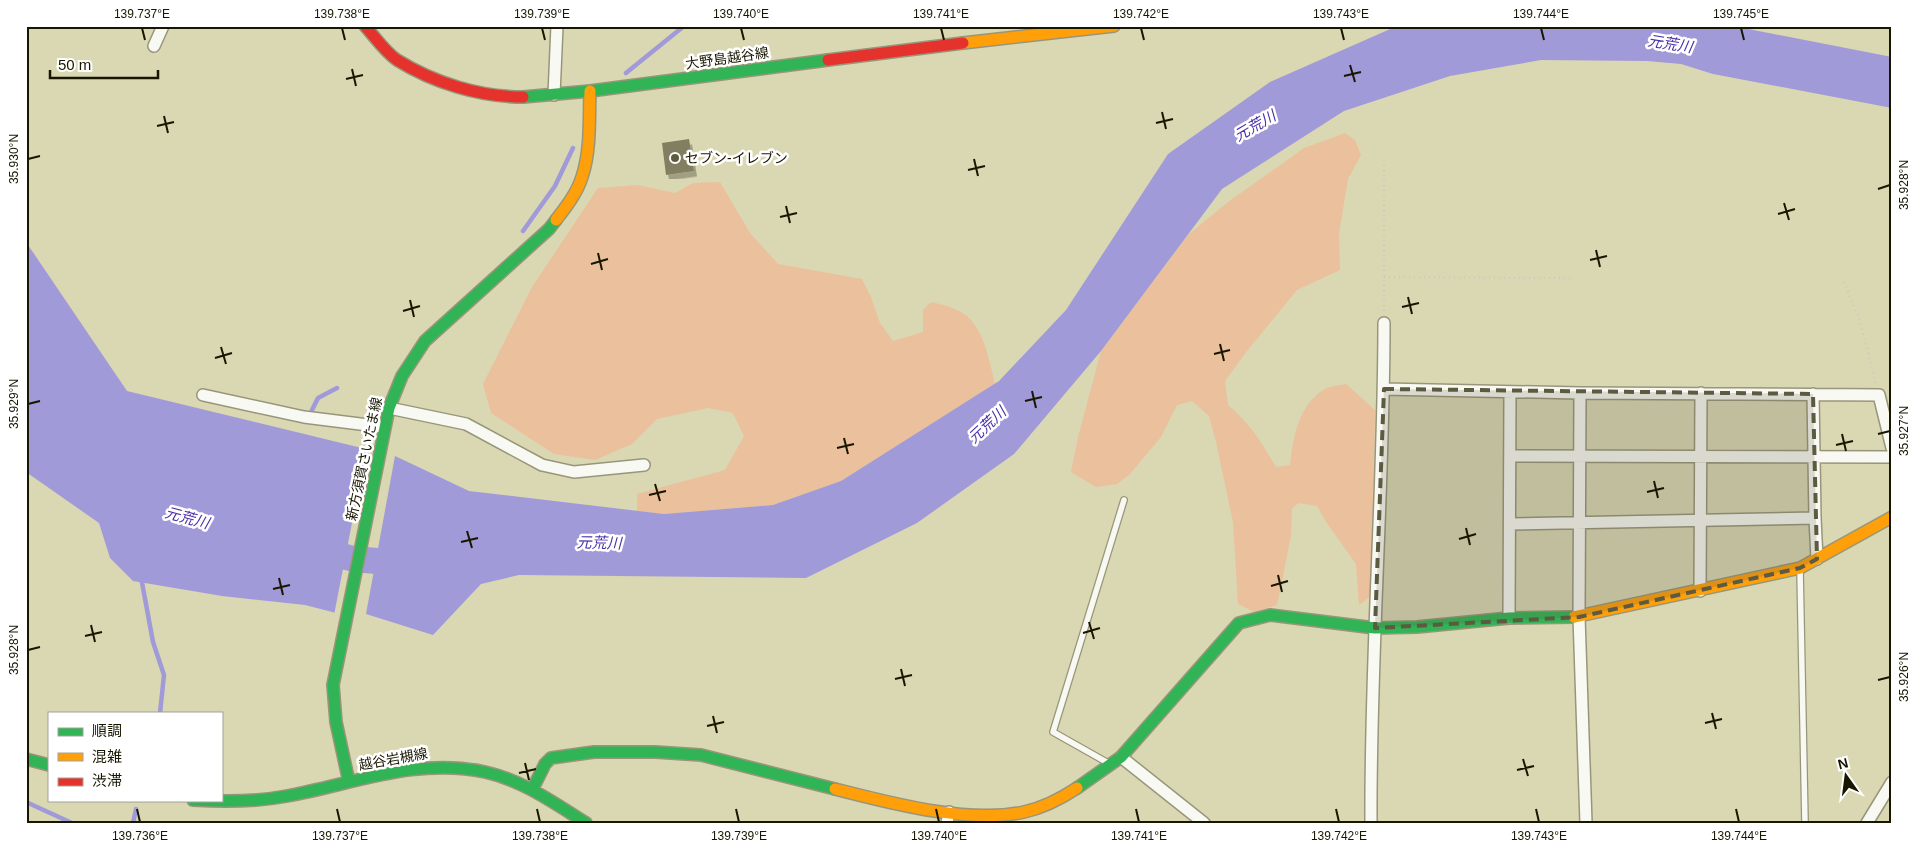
<svg xmlns="http://www.w3.org/2000/svg" width="1918" height="849" font-family="Helvetica,'Noto Sans JP',sans-serif">
<style>
.green{fill:#ebc09c}
.water{fill:#a19ad9}
.pier{fill:#dad7b3}
.lines{fill:none;stroke-linecap:round;stroke-linejoin:round}
.stream{stroke:#a19ad9;stroke-width:4.5}
.river{stroke:#a19ad9;stroke-width:26}
.building{fill:#817f61;filter:url(#shadow)}
.lane-casing{stroke:#98967a;stroke-width:8}
.street-casing{stroke:#98967a;stroke-width:14}
.fast-casing{stroke:#98967a;stroke-width:14}
.slow-casing{stroke:#98967a;stroke-width:14}
.jam-casing{stroke:#98967a;stroke-width:14}
.path{stroke:#cccac0;stroke-width:2.5;stroke-dasharray:1 4;stroke-linecap:butt}
.lane{stroke:#f9f9f4;stroke-width:5.5}
.street{stroke:#f9f9f4;stroke-width:11}
.fast{stroke:#30b455;stroke-width:11}
.slow{stroke:#ff9f0a;stroke-width:11}
.jam{stroke:#e5322d;stroke-width:11}
.marked{fill:#5c5a3f;fill-opacity:0.2;stroke:#5c5a3f;stroke-width:4;stroke-dasharray:10 6;stroke-linejoin:round}
.ticks{fill:none;stroke:#181600;stroke-width:2}
.poi-dot{fill:#5c5a3f;stroke:#fff;stroke-width:2}
.labels{text-anchor:middle;stroke-width:5;stroke-linejoin:round;paint-order:stroke}
.street-label{font-size:14px;fill:#181600;stroke:#fff}
.poi-label{font-size:14px;fill:#181600;stroke:#fff;text-anchor:start}
.water-label{font-size:15px;font-style:italic;fill:#4a2fa9;stroke:#fff}
.neatline{fill:none;stroke:#181600;stroke-width:2}
.ticks-label{font-size:12px;text-anchor:middle;fill:#181600}
</style>
<defs>
<filter id="shadow"><feDropShadow dx="3" dy="5.5" stdDeviation="0" flood-color="#0004"/></filter>
</defs>
<rect width="100%" height="100%" fill="#dad7b3"/>
<!-- green -->
<path class="green" d="M 1345,133 L 1355,140 L 1361,155 L 1348,179 L 1339,233 L 1340,270 L 1297,290 L 1247,351 L 1225,381 L 1228,405 C 1251,424 1261,442 1276,467 L 1290,465 C 1293,437 1299,402 1327,388 C 1332,386 1340,385 1346,384 L 1375,410 L 1372,595 L 1359,605 L 1356,564 L 1326,522 L 1317,506 L 1299,503 L 1292,508 L 1291,536 L 1277,605 L 1254,612 L 1238,604 L 1233,522 L 1216,442 L 1209,416 L 1192,401 L 1177,405 L 1161,437 L 1130,474 L 1117,484 L 1096,487 L 1071,472 L 1078,437 L 1101,351 L 1188,235 L 1228,202 L 1304,148 Z
M 720,182 L 750,233 L 778,264 L 862,279 L 871,297 L 880,323 L 893,341 L 923,332 L 923,310 L 931,302 C 944,305 961,309 970,319 C 985,335 990,363 995,384 L 841,481 L 773,505 L 664,514 L 637,511 L 637,494 L 725,470 L 744,436 L 733,413 L 708,408 L 657,419 L 632,444 L 595,460 L 554,454 L 491,413 L 483,384 L 532,287 L 598,188 L 638,185 L 675,193 L 693,183 Z"/>
<!-- water -->
<path class="water" d="M 1397,26 L 1733,26 L 1892,57 L 1892,108 L 1713,74 L 1681,64 L 1647,61 L 1541,60 L 1450,76 L 1344,111 L 1222,189 L 1101,351 L 1014,454 L 917,523 L 806,578 L 519,575 L 481,584 L 433,635 L 366,614 L 395,456 L 469,491 L 664,514 L 773,505 L 841,481 L 999,381 L 1066,310 L 1168,154 L 1270,82 Z
M 26,242 L 127,391 L 370,450 L 340,614 L 305,605 L 222,596 L 133,581 L 110,558 L 99,523 L 26,472 Z"/>
<!-- pier -->
<path class="pier" d="M 367,446 L 371,448 L 372,450 L 343,614 L 340,616 L 334,615 Z"/>
<g class="lines">
<!-- stream -->
<path class="stream" d="M 626,73 L 684,26
M 523,231 L 555,186 L 573,148
M 312,410 L 318,398 L 337,388
M 141,577 L 153,642 L 164,675 L 160,713
M 26,802 L 72,823
M 133,823 L 136,809"/>
<!-- river -->
<path class="river" d="M 330,553 L 354,559 L 411,564"/>
</g>
<!-- building -->
<path class="building" d="M 689,139 L 694,171 L 666,175 L 662,143 Z"/>
<g class="lines">
<!-- lane casing -->
<g class="lane-casing">
<path id="lane" d="M 1800,570 L 1805,823
M 1108,763 L 1053,732 L 1124,500"/>
</g>
<!-- street casing -->
<g class="street-casing">
<path id="street" d="M 154,46 L 163,26
M 554,95 L 557,26
M 1384,389 L 1580,393 L 1879,395 L 1892,448
M 1580,393 L 1579,617 L 1586,823
M 1813,394 L 1815,518 L 1817,559
M 203,395 L 304,417 L 384,427
M 389,408 L 466,424 L 542,465 L 574,472 L 644,465
M 1510,456 L 1892,457
M 1510,524 L 1815,518
M 1700,591 L 1701,393
M 1509,618 L 1510,392
M 1121,757 L 1204,823
M 947,823 L 949,812
M 1371,823 C 1370,656 1384,489 1384,323
M 1867,823 L 1892,782"/>
</g>
<!-- fast casing -->
<g class="fast-casing">
<path id="fast" d="M 523,97 L 590,91 L 828,60
M 26,759 L 49,765
M 349,782 L 336,722 L 333,685 L 389,408 L 402,376 L 425,341 L 549,229 L 556,220
M 1077,788 L 1121,757 L 1239,623 L 1270,615 L 1375,628 L 1417,627 L 1509,618 L 1574,617
M 532,790 L 545,764 L 551,758 L 594,752 L 655,752 L 701,755 L 835,789
M 193,800 C 225,802 256,802 287,796 C 353,784 417,757 485,772 C 522,780 554,803 586,823"/>
</g>
<!-- slow casing -->
<g class="slow-casing">
<path id="slow" d="M 963,43 L 1114,26
M 556,220 C 566,207 577,193 582,177 C 591,150 589,119 590,91
M 1574,617 L 1800,568 L 1892,517
M 835,789 C 890,803 968,824 1024,812 C 1042,808 1062,798 1077,788"/>
</g>
<!-- jam casing -->
<g class="jam-casing">
<path id="jam" d="M 365,26 C 375,37 385,52 397,60 C 434,83 480,97 523,97
M 828,60 L 963,43"/>
</g>
<!-- path -->
<path class="path" d="M 1384,277 L 1573,278
M 1844,282 L 1859,318 L 1876,384
M 1384,311 L 1384,165
M 26,821 L 29,823"/>
<!-- lane -->
<use href="#lane" class="lane"/>
<!-- street -->
<use href="#street" class="street"/>
<!-- fast -->
<use href="#fast" class="fast"/>
<!-- slow -->
<use href="#slow" class="slow"/>
<!-- jam -->
<use href="#jam" class="jam"/>
</g>
<!-- marked area -->
<path class="marked" d="M 1384,389 L 1813,394 L 1817,559 L 1800,568 L 1579,617 L 1375,628 Z"/>
<!-- ticks -->
<path class="ticks" d="M 142,28 L 145,40M 342,28 L 345,40M 542,28 L 545,40M 741,28 L 744,40M 941,28 L 944,40M 1141,28 L 1144,40M 1341,28 L 1344,40M 1541,28 L 1544,40M 1741,28 L 1744,40M 1350,65 L 1355,82M 352,69 L 356,86M 1344,76 L 1361,72M 346,79 L 363,75M 1162,112 L 1166,129M 164,116 L 168,133M 1156,123 L 1173,119M 157,126 L 174,122M 28,159 L 40,156M 974,159 L 978,176M 968,170 L 985,166M 1878,189 L 1890,185M 1784,203 L 1789,220M 786,206 L 790,223M 1778,214 L 1795,209M 780,217 L 797,213M 1596,250 L 1600,267M 598,253 L 602,270M 1590,260 L 1607,256M 591,264 L 608,259M 1408,297 L 1412,314M 410,300 L 414,317M 1402,307 L 1419,303M 403,311 L 420,306M 1220,344 L 1224,361M 221,347 L 226,364M 1214,354 L 1230,350M 215,358 L 232,353M 1032,391 L 1036,408M 1025,401 L 1042,397M 28,404 L 40,401M 1842,434 L 1846,451M 1878,434 L 1890,431M 844,438 L 848,454M 1836,445 L 1853,441M 837,448 L 854,444M 1654,481 L 1658,498M 655,484 L 660,501M 1647,492 L 1664,488M 649,495 L 666,491M 1466,528 L 1470,545M 467,531 L 472,548M 1459,539 L 1476,534M 461,542 L 478,538M 1278,575 L 1282,592M 279,578 L 283,595M 1271,586 L 1288,581M 273,589 L 290,585M 1089,622 L 1094,639M 91,625 L 95,642M 1083,633 L 1100,628M 85,636 L 102,632M 28,650 L 40,647M 901,669 L 905,686M 895,679 L 912,675M 1878,680 L 1890,677M 1712,713 L 1716,729M 713,716 L 717,733M 1705,723 L 1722,719M 707,726 L 724,722M 1523,759 L 1528,776M 525,763 L 529,780M 1517,770 L 1534,766M 519,773 L 536,769M 137,809 L 140,822M 337,809 L 340,822M 537,809 L 540,822M 736,809 L 739,822M 936,809 L 939,822M 1136,809 L 1139,822M 1336,809 L 1339,822M 1536,809 L 1539,822M 1736,809 L 1739,822"/>
<!-- markers -->
<circle class="poi-dot" cx="675" cy="158" r="5"/>
<g class="labels">
<!-- street labels -->
<g class="street-label">
<text transform="translate(727 58) rotate(-8)" y="5">大野島越谷線</text>
<text transform="translate(364 459) rotate(-78)" y="5">新方須賀さいたま線</text>
<text transform="translate(393 759) rotate(-10)" y="5">越谷岩槻線</text>
</g>
<!-- poi labels -->
<g class="poi-label">
<text x="685" y="163">セブン-イレブン</text>
</g>
<!-- water labels -->
<g class="water-label">
<text transform="translate(1670 44) rotate(9)" y="5">元荒川</text>
<text transform="translate(1255 126) rotate(-30)" y="5">元荒川</text>
<text transform="translate(987 425) rotate(-43)" y="5">元荒川</text>
<text transform="translate(187 518) rotate(15)" y="5">元荒川</text>
<text transform="translate(599 543) rotate(1)" y="5">元荒川</text>
</g>
</g>
<!-- border -->
<rect width="1918" height="849" fill="none" stroke="#ffffff" stroke-width="55"/>
<!-- legend -->
<rect x="48" y="712" width="175" height="90" fill="#ffffff" stroke="#a3a299"/>
<rect x="58" y="728" width="25" height="8" fill="#30b455" stroke="#a3a299"/>
<text x="92" y="736" font-size="15" fill="#181600">順調</text>
<rect x="58" y="753" width="25" height="8" fill="#ff9f0a" stroke="#a3a299"/>
<text x="92" y="762" font-size="15" fill="#181600">混雑</text>
<rect x="58" y="778" width="25" height="8" fill="#e5322d" stroke="#a3a299"/>
<text x="92" y="786" font-size="15" fill="#181600">渋滞</text>
<!-- north arrow -->
<g transform="translate(1846 776) rotate(346)" stroke="#ffffff" stroke-width="4" paint-order="stroke">
<path d="M0-4L9 19L0 12L-9 19Z" fill="#181600"/>
<text y="-8" font-size="14" font-weight="bold" text-anchor="middle" fill="#181600">N</text>
</g>
<!-- scale -->
<path d="M50 70v8h108v-8" fill="none" stroke="#181600" stroke-width="2.5"/>
<text x="58" y="70" font-size="15" fill="#181600" stroke="#ffffff" stroke-width="4" paint-order="stroke">50 m</text>
<rect x="28" y="28" width="1862" height="794" class="neatline"/>
<g class="ticks-label">
<text x="142" y="18">139.737°E</text>
<text x="342" y="18">139.738°E</text>
<text x="542" y="18">139.739°E</text>
<text x="741" y="18">139.740°E</text>
<text x="941" y="18">139.741°E</text>
<text x="1141" y="18">139.742°E</text>
<text x="1341" y="18">139.743°E</text>
<text x="1541" y="18">139.744°E</text>
<text x="1741" y="18">139.745°E</text>
<text transform="translate(14 159) rotate(-90)" y="4">35.930°N</text>
<text transform="translate(1904 185) rotate(-90)" y="4">35.928°N</text>
<text transform="translate(14 404) rotate(-90)" y="4">35.929°N</text>
<text transform="translate(1904 431) rotate(-90)" y="4">35.927°N</text>
<text transform="translate(14 650) rotate(-90)" y="4">35.928°N</text>
<text transform="translate(1904 677) rotate(-90)" y="4">35.926°N</text>
<text x="140" y="840">139.736°E</text>
<text x="340" y="840">139.737°E</text>
<text x="540" y="840">139.738°E</text>
<text x="739" y="840">139.739°E</text>
<text x="939" y="840">139.740°E</text>
<text x="1139" y="840">139.741°E</text>
<text x="1339" y="840">139.742°E</text>
<text x="1539" y="840">139.743°E</text>
<text x="1739" y="840">139.744°E</text>
</g>
</svg>
